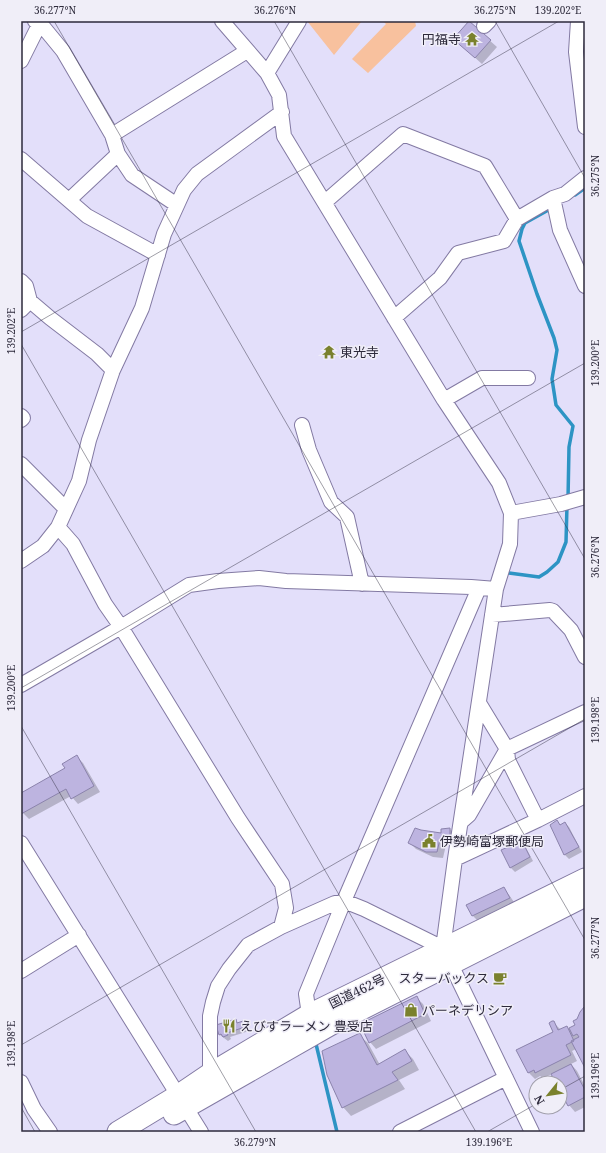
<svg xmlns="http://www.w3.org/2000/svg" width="606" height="1153" font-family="'Noto Serif','Noto Sans JP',serif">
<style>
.green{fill:#f8c19e}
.shadow{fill:#0003}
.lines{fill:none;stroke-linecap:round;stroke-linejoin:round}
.stream{stroke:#2d94c4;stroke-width:3.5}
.building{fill:#bdb4e0;stroke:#8b83ac}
.minor-casing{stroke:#837aa3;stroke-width:16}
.highway-casing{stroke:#837aa3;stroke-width:23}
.minor{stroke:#fff;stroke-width:14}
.highway{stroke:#fff;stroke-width:21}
.ticks{fill:none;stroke:#2d2a3b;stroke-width:1;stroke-opacity:0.45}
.labels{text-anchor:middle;stroke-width:3;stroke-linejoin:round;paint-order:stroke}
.poi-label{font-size:13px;fill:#2d2a3b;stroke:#f0eef8;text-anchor:start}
.street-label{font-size:13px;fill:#2d2a3b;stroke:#f0eef8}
.neatline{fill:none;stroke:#2d2a3b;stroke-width:1.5}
.ticks-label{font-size:10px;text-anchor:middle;fill:#2d2a3b}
</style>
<rect width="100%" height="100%" fill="#e3dffa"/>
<!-- green -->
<path class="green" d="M 307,21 L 362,21 L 334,55 Z
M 383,21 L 415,21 L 416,26 L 368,73 L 352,59 L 386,24 Z"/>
<!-- shadow -->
<path class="shadow" d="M 469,22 L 497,47 L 482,64 L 461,45 Z
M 77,757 L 83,763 L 100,792 L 78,804 L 71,796 L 29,819 L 21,811 L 21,794 L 66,769 Z
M 557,822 L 561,825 L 565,823 L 569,827 L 582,852 L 569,859 L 565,855 L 551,825 Z
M 450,829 L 456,836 L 456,845 L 446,845 L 443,858 L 433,857 L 416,849 L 410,843 L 421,831 L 442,834 Z
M 521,842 L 525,846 L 533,861 L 515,872 L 511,868 Z
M 504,888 L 514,902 L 477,920 L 473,916 L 468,906 Z
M 416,997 L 423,1004 L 431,1021 L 376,1049 L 370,1042 Z
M 585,1008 L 585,1066 L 576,1049 L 572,1051 L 577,1061 L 571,1064 L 577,1071 L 585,1086 L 585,1107 L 575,1112 L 569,1105 L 560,1089 L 560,1083 L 557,1083 L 552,1074 L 543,1078 L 540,1076 L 535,1079 L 529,1073 L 518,1051 L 554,1032 L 553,1022 L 561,1030 L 567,1027 L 569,1029 L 576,1026 L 578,1019 Z
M 235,1020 L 238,1023 L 243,1022 L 247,1026 L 249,1031 L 230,1037 L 231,1039 L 228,1041 L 220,1035 L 217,1026 Z
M 359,1035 L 368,1043 L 380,1065 L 405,1051 L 413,1059 L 419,1070 L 399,1080 L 405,1089 L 351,1116 L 343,1107 Z"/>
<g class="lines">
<!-- stream -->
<path class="stream" d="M 575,195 L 585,188
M 552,208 L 525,223 L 522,229 L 519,241 L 537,294 L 554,338 L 557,350 L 552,379 L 556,405 L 573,426 L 569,447 L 568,499
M 509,573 L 539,577 L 547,572 L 558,562 L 566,542 L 567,505
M 316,1044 L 337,1132"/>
</g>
<!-- building -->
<path class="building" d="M 469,21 L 491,40 L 475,58 L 453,39 Z
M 77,755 L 94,786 L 71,799 L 66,789 L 21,814 L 21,793 L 65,768 L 62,764 Z
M 557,820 L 560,825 L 565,822 L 579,847 L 564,855 L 550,825 Z
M 415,828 L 421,830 L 441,833 L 441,829 L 450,828 L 450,839 L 440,839 L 437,852 L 426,852 L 408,843 Z
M 522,841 L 530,857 L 510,868 L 501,850 Z
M 504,887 L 510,898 L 472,916 L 466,905 Z
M 417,996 L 425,1014 L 369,1043 L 360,1024 Z
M 584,1007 L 585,1007 L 585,1068 L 571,1041 L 579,1037 L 577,1034 L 573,1036 L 569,1028 L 575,1025 L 573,1021 L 577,1019 L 580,1012 Z
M 236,1019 L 237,1023 L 243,1021 L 245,1027 L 227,1033 L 228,1035 L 223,1037 L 221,1034 L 219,1035 L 216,1025 Z
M 552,1021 L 554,1021 L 558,1030 L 567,1026 L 574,1041 L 566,1045 L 571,1055 L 535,1073 L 534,1070 L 528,1073 L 516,1050 L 553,1032 L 549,1023 Z
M 360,1033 L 377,1065 L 405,1049 L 412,1061 L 392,1072 L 398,1080 L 342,1108 L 327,1075 L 322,1051 Z
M 571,1064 L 585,1090 L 585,1097 L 568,1106 L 560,1091 L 560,1083 L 556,1083 L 551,1074 Z"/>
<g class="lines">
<!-- minor casing -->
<g class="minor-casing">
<path id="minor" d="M 35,21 L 40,23 L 63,51 L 112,135
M 222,21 L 267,73 L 279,95 L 284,136 L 444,400 L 499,483 L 511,513 L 510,544 L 496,589 L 455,859 L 443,948 L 532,1132
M 578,21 L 576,52 L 585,127
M 484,26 L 489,21
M 21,61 L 41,21
M 267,73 L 299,21
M 21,159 L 87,216 L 158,255
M 553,198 L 560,230 L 585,286
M 69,200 L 118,154
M 325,202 L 403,134 L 485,166 L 517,219
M 177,205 L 132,175 L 118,154 L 112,135 L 247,51
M 21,281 L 26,286 L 30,301 L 50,318 L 97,354 L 113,370
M 21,310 L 30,301
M 394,318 L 440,278 L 458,253 L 504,241 L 517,219 L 553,198 L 565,194 L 585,178
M 444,400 L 482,378 L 528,378
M 21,416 L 23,418 L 21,420
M 302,425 L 309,450 L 331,502 L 347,517 L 362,584
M 21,464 L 66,509
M 511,513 L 561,504 L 585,497
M 58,527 L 73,544 L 105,604 L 121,627 L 238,818 L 282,884 L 286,908 L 281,927 L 248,945 L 229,969 L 218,986 L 213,1002 L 210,1016 L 210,1074
M 21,561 L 43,546 L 58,527 L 79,481 L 89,440 L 113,370 L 142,308 L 164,234 L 184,190 L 197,174 L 282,112
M 492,615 L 550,610 L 553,611 L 571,630 L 585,657
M 21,685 L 121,627 L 189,585 L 218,581 L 259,578 L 286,581 L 471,587 L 496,589
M 538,820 L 585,796
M 461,822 L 469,815 L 507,749 L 479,703
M 21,843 L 201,1132
M 455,859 L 538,820 L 508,760 L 507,749 L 585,712
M 281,927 L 335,903 L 344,901 L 479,588
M 21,971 L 79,935
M 309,1015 L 306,994 L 344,901 L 364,909 L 443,948
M 21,1082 L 34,1109 L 50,1132
M 400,1132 L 506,1078"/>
</g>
<!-- highway casing -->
<g class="highway-casing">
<path id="highway" d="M 174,1114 L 330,1025 L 585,896
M 118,1132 L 179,1095 L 210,1074 L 309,1015 L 585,879"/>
</g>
<!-- minor -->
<use href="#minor" class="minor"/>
<!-- highway -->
<use href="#highway" class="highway"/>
</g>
<!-- ticks -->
<path class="ticks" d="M 54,21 L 585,940M 274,21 L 585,559M 495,21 L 585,178M 21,332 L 559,21M 21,344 L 476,1132M 21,688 L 585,363M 21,726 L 256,1132M 21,1045 L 585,719M 560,1090 L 585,1076M 21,1107 L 35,1132M 487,1132 L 536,1104"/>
<!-- icons -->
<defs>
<g id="temple-bare" transform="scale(1.08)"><path d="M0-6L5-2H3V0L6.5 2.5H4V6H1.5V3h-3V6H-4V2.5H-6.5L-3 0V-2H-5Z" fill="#7a812d" stroke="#f0eef8" stroke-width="2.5" paint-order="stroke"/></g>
<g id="civic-bare" transform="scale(1.08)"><path d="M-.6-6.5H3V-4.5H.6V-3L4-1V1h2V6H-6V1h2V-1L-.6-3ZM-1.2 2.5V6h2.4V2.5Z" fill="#7a812d" stroke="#f0eef8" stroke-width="2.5" paint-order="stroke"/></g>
<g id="cafe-bare" transform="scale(1.08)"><path d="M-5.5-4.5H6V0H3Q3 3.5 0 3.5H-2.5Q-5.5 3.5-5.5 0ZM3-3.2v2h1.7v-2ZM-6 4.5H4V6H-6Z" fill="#7a812d" stroke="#f0eef8" stroke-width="2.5" paint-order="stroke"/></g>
<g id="shop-bare" transform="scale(1.08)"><path d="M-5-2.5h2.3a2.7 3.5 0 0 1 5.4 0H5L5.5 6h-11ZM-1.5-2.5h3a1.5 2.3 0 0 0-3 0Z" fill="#7a812d" stroke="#f0eef8" stroke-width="2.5" paint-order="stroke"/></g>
<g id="restaurant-bare" transform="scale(1.08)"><path d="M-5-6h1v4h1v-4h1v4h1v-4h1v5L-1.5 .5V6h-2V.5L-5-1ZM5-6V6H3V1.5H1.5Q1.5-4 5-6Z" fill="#7a812d" stroke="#f0eef8" stroke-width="2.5" paint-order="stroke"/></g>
</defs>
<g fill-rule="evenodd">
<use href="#temple-bare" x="472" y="39"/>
<use href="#temple-bare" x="329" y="352"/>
<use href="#civic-bare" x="429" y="841"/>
<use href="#cafe-bare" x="500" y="978"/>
<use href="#shop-bare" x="411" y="1010"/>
<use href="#restaurant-bare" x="229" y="1026"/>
</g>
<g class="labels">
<!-- poi labels -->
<g class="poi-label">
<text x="461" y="44" text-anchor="end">円福寺</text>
<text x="340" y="357">東光寺</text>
<text x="440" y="846">伊勢崎富塚郵便局</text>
<text x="489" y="983" text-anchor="end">スターバックス</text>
<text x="422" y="1015">パーネデリシア</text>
<text x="240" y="1031">えびすラーメン 豊受店</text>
</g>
<!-- street labels -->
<g class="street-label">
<text transform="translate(357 991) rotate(-26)" y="5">国道462号</text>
</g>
</g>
<!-- border -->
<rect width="606" height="1153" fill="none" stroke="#f0eef8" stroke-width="44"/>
<!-- north arrow -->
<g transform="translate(548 1095) rotate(240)"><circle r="19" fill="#f0eef8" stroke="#a2a0ac"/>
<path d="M0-3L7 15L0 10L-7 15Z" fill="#7a812d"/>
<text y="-6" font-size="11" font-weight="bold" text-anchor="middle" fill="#2d2a3b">N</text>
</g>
<rect x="22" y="22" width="562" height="1109" class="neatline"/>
<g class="ticks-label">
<text x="55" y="14">36.277°N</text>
<text x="275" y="14">36.276°N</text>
<text x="495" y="14">36.275°N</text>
<text x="558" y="14">139.202°E</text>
<text transform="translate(595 176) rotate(-90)" y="4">36.275°N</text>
<text transform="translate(11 331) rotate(-90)" y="4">139.202°E</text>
<text transform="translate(595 363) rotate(-90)" y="4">139.200°E</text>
<text transform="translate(595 557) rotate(-90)" y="4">36.276°N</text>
<text transform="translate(11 688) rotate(-90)" y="4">139.200°E</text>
<text transform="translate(595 720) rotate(-90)" y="4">139.198°E</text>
<text transform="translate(595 938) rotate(-90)" y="4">36.277°N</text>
<text transform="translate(11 1044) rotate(-90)" y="4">139.198°E</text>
<text transform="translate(595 1076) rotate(-90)" y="4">139.196°E</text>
<text x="255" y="1146">36.279°N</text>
<text x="489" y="1146">139.196°E</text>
</g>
</svg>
